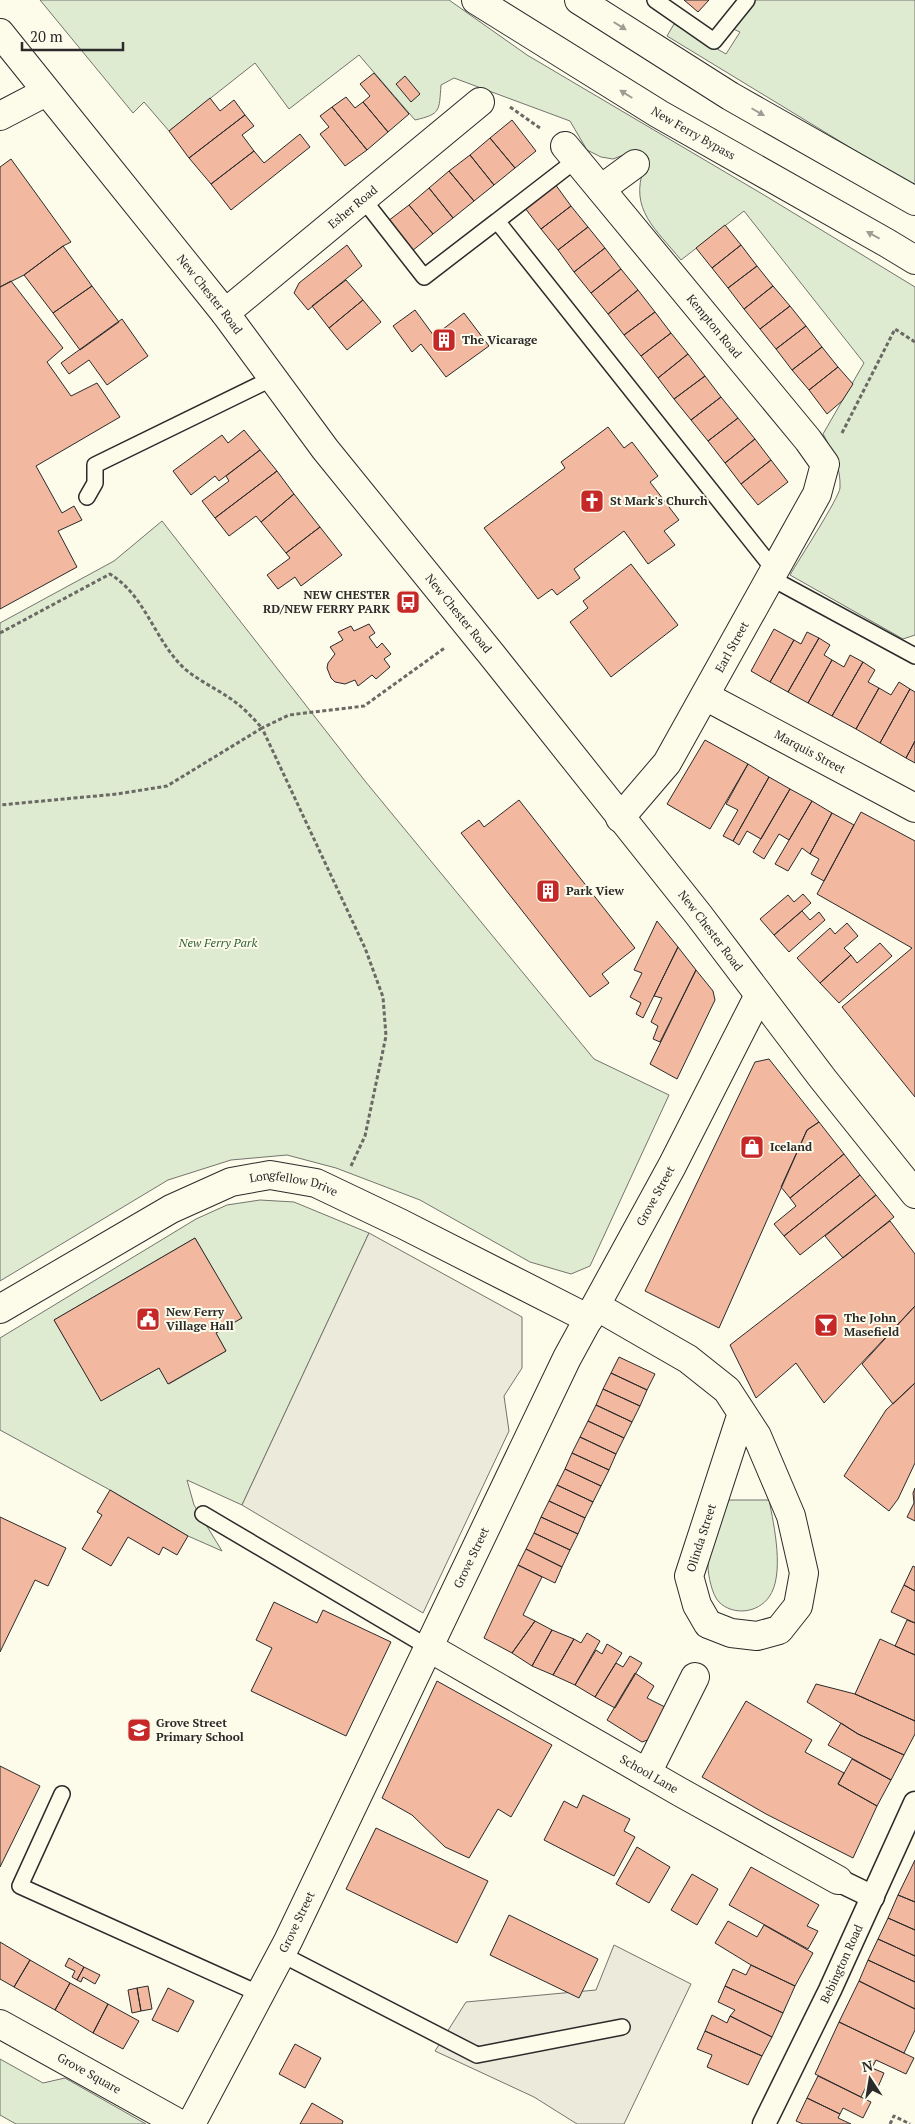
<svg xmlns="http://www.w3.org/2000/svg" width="915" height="2124" font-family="'PT Serif',serif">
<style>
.green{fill:#deebd1;stroke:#74746e;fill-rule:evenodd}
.parking{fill:#eceadb;stroke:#74746e}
.building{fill:#f2b8a0;stroke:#2b2b2b}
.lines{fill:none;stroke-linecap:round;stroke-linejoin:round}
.service-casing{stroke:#2b2b2b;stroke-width:18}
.pedestrian-casing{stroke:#2b2b2b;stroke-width:25}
.minor-casing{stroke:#2b2b2b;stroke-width:30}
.secondary-casing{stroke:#2b2b2b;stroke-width:30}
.trunk-casing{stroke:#2b2b2b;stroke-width:30}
.path{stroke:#6a6964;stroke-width:3;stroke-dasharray:4 2.5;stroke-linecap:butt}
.service{stroke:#fdfbea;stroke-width:15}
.pedestrian{stroke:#fdfbea;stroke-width:22}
.minor{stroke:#fdfbea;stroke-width:28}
.secondary{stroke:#fdfbea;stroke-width:28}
.trunk{stroke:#fdfbea;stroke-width:28}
.oneway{fill:#9e9d94}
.labels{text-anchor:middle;stroke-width:4;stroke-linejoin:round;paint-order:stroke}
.street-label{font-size:12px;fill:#2b2b2b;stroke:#fdfbea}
.poi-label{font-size:12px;font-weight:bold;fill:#2b2b2b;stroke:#fdfbea;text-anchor:start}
.park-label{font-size:12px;font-style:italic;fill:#34623c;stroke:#fdfbea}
</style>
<rect width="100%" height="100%" fill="#fdfbea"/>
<!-- green -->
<path class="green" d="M 40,0 L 449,0 L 527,55 L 764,195 L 915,287 L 915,635 L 903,639 L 790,575 C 798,561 839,498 840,488 C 841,468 833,452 823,434 L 864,363 L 744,211 L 681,260 C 656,229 629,210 644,168 L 631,152 L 613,159 L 601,157 L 587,150 L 570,121 L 454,78 L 441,85 C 439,111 441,114 415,120 L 359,55 L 289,109 L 255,63 L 169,131 L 144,102 L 133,113 Z
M 754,0 L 915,0 L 915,187 L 667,36 L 674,24 L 726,54 L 740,32 L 731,28 Z
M 162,521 L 365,781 L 594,1059 L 669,1095 L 590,1266 L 571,1274 L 530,1262 L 420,1200 L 336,1168 L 287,1155 L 231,1160 L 168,1180 L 0,1281 L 0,623 L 114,561 Z
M 260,1200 L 294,1202 L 369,1233 L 242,1505 L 187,1480 L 194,1505 L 222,1551 L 188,1536 L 110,1490 L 0,1430 L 0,1338 L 196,1219 L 227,1205 ZM 195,1238 L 241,1318 L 216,1333 L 226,1351 L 169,1384 L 159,1368 L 101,1400 L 54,1320 Z
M 729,1500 L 769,1500 C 774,1525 785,1575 769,1597 C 758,1613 733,1616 719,1602 C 712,1595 708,1575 708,1566 C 708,1544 721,1520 729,1500 Z
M 0,2059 L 43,2083 L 65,2078 L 146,2124 L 16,2124 L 0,2115 Z"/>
<!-- parking -->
<path class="parking" d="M 369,1233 L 522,1317 L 522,1368 L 504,1396 L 509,1431 L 423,1613 L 242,1505 Z
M 614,1945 L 691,1984 L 624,2124 L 577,2124 L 534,2097 L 435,2051 L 466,2002 L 596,1990 Z"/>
<!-- building -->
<path class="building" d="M 684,0 L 709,0 L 698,12 Z
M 374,73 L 409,114 L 388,132 L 363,102 L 370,96 L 360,84 Z
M 405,76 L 420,94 L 411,102 L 396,84 Z
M 346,97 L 355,108 L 363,102 L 388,132 L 367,150 L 332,107 Z
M 210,98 L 220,111 L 234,100 L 245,115 L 189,158 L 169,131 Z
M 332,107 L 367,150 L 345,166 L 320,134 L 329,127 L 320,116 Z
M 245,115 L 254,126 L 242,135 L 254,151 L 211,184 L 189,158 Z
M 512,120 L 536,151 L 515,168 L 490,138 Z
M 300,134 L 310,147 L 231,210 L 211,184 L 254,151 L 264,163 Z
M 490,138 L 515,168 L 494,185 L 470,155 Z
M 470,155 L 494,185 L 474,201 L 449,171 Z
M 11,159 L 71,242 L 63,246 L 24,275 L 0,287 L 0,167 Z
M 449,171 L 474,201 L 453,218 L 429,188 Z
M 555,184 L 571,206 L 541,229 L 525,208 Z
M 429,188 L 453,218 L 433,234 L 409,205 Z
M 409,205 L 433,234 L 412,251 L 388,221 Z
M 571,206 L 588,227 L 558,250 L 541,229 Z
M 725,225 L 741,245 L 712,268 L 696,248 Z
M 588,227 L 605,248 L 574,272 L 558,250 Z
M 347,245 L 362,266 L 308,310 L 294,293 L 299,283 Z
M 741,245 L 757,266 L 728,288 L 712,268 Z
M 63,246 L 92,286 L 53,313 L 24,275 Z
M 605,248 L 621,269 L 591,293 L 574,272 Z
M 757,266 L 773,286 L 744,309 L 728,288 Z
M 621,269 L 638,290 L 608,314 L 591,293 Z
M 346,280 L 363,300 L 329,328 L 312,306 Z
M 11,281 L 63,348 L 47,362 L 71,396 L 97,383 L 120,417 L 36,466 L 62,513 L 74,506 L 82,520 L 58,531 L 77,567 L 0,609 L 0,287 Z
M 92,286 L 119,322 L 80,350 L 53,313 Z
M 773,286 L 790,306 L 760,329 L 744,309 Z
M 638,290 L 655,312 L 624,335 L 608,314 Z
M 363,300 L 381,322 L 347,350 L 329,328 Z
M 790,306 L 806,326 L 776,349 L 760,329 Z
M 415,310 L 434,336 L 464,313 L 489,346 L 446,377 L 421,344 L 412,352 L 393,326 Z
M 655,312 L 671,333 L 641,356 L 624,335 Z
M 122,319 L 148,356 L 107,385 L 89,360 L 69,374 L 61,363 Z
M 806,326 L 822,347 L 792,370 L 776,349 Z
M 671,333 L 688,354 L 658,378 L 641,356 Z
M 822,347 L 838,367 L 809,390 L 792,370 Z
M 688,354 L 705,376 L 674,399 L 658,378 Z
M 838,367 L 853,384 L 842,401 L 827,414 L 809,390 Z
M 705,376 L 721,397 L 691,420 L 674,399 Z
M 721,397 L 738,418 L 708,441 L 691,420 Z
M 738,418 L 755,439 L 725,463 L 708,441 Z
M 608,427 L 624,448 L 632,442 L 658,476 L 650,482 L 679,520 L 664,531 L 675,545 L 648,564 L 624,531 L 574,569 L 580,578 L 557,595 L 552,589 L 538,599 L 484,528 L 565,468 L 561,462 Z
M 244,430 L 260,450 L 219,481 L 215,476 L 191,495 L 173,471 L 222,435 L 228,443 Z
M 755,439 L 771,460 L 741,484 L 725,463 Z
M 260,450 L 277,471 L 215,518 L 202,501 L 229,481 L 226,476 Z
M 771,460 L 788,482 L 758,505 L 741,484 Z
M 277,471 L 294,494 L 261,522 L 256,516 L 229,536 L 215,518 Z
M 294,494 L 320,527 L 286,553 L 261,522 Z
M 320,527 L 342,555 L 301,586 L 295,577 L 278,589 L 267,575 L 290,558 L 286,553 Z
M 631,564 L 678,625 L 611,677 L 570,622 L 588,608 L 583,601 Z
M 369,624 L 375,633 L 369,637 L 377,648 L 382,643 L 391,654 L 384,659 L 390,667 L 376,679 L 372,675 L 358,686 L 355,680 L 345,684 L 335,682 L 331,678 L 327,668 L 328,663 L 335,654 L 330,647 L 343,640 L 338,632 L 351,626 L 354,631 Z
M 774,629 L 794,640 L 770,682 L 751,671 Z
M 807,632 L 819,638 L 788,692 L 770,682 L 794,640 L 801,644 Z
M 819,638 L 830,645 L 824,655 L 832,660 L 808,703 L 788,692 Z
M 850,655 L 863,662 L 832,716 L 808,703 L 832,660 L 844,667 Z
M 863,662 L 875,670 L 868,682 L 879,688 L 856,729 L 832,716 Z
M 899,682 L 910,689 L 880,743 L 856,729 L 879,688 L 891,695 Z
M 910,689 L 915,692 L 915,741 L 906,758 L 880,743 Z
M 705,740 L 748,764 L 710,829 L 667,804 Z
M 915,741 L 915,763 L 906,758 Z
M 748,764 L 769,777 L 733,841 L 723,836 L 738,810 L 726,804 Z
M 769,777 L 790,789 L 761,839 L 747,831 L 739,845 L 733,841 Z
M 790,789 L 812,801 L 789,840 L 779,834 L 764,859 L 753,852 Z
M 519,800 L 635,948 L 602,974 L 609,983 L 590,997 L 461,833 L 479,820 L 484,827 Z
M 812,801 L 832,813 L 810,854 L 802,848 L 788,871 L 775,864 Z
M 861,812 L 915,841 L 915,1097 L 842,1007 L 912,948 L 817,894 Z
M 832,813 L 854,825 L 824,881 L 811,874 L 819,859 L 810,854 Z
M 803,894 L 811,903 L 774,935 L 760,919 L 788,895 L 794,902 Z
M 802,911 L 810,920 L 819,912 L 825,920 L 789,952 L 774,935 Z
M 657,921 L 678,947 L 643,1018 L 636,1014 L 641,1003 L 630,997 L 642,973 L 634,970 Z
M 847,923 L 858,936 L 844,948 L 851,955 L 820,983 L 797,958 L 830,928 L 835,934 Z
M 880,943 L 892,956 L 839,1003 L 820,983 L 851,955 L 857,963 Z
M 678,947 L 696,970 L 660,1042 L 653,1039 L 658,1026 L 651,1022 L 662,998 L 654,996 Z
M 696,970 L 713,991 L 715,1000 L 677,1079 L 650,1064 Z
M 769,1059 L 819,1122 L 807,1130 L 719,1328 L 645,1291 L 755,1062 Z
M 819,1122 L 844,1154 L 790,1198 L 781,1187 L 807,1130 Z
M 844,1154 L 860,1175 L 784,1236 L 774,1224 L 796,1206 L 790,1198 Z
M 860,1175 L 876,1195 L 800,1255 L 784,1236 Z
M 876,1195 L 894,1217 L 843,1258 L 825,1236 Z
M 890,1221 L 915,1254 L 915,1306 L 824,1403 L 796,1363 L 756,1398 L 730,1345 Z
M 195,1238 L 242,1318 L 216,1333 L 226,1351 L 168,1384 L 159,1368 L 101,1401 L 54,1320 Z
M 915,1306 L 915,1383 L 893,1404 L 862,1364 Z
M 619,1357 L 655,1374 L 647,1390 L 611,1373 Z
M 611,1373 L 647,1390 L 640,1406 L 603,1389 Z
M 915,1383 L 915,1463 L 898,1499 L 889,1511 L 844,1476 L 886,1410 Z
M 603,1389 L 640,1406 L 632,1422 L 596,1405 Z
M 596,1405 L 632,1422 L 624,1438 L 588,1421 Z
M 588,1421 L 624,1438 L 616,1454 L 580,1437 Z
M 580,1437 L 616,1454 L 609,1470 L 572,1453 Z
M 572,1453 L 609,1470 L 601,1486 L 565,1469 Z
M 565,1469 L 601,1486 L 593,1502 L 557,1485 Z
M 557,1485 L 593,1502 L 585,1518 L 549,1501 Z
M 915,1488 L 915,1521 L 907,1517 L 914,1503 L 913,1493 Z
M 110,1490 L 188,1536 L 177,1555 L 163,1547 L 159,1555 L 128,1537 L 111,1566 L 82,1549 L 102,1515 L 97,1512 Z
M 549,1501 L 585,1518 L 578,1534 L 541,1517 Z
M 0,1517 L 66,1548 L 48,1586 L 35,1580 L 0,1652 Z
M 541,1517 L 578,1534 L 570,1550 L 534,1533 Z
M 534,1533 L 570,1550 L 562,1567 L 526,1549 Z
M 526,1549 L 562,1567 L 555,1583 L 518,1565 Z
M 518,1565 L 542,1577 L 523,1615 L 535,1621 L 512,1653 L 484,1638 Z
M 913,1566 L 915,1567 L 915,1591 L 904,1585 Z
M 904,1585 L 915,1591 L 915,1623 L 891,1612 Z
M 274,1602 L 317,1623 L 323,1610 L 391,1642 L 346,1736 L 251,1691 L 272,1648 L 256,1640 Z
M 907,1620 L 915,1623 L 915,1655 L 895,1646 Z
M 535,1621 L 552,1630 L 532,1666 L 512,1653 Z
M 552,1630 L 574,1639 L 553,1675 L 532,1666 Z
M 587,1633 L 600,1641 L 575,1685 L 553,1675 L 574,1639 L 581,1643 Z
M 880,1639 L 915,1655 L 915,1721 L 855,1694 Z
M 607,1644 L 622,1653 L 595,1697 L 575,1685 L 596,1650 L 602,1654 Z
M 630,1656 L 642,1663 L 615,1708 L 595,1697 L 616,1663 L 623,1667 Z
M 635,1673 L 654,1686 L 647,1698 L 669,1709 L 653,1738 L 642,1742 L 607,1720 Z
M 437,1681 L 552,1745 L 511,1817 L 498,1809 L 469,1858 L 445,1847 L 412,1815 L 382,1798 Z
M 816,1684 L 855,1694 L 915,1721 L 915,1734 L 904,1755 L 858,1734 L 807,1702 Z
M 746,1701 L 812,1740 L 805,1752 L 844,1773 L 838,1784 L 877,1806 L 853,1858 L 766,1814 L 702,1777 Z
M 841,1723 L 858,1734 L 904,1755 L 891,1780 L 828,1745 Z
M 852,1759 L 891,1780 L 877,1806 L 838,1784 Z
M 0,1766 L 40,1786 L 0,1867 Z
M 583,1795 L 630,1819 L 624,1831 L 635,1837 L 614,1876 L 544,1840 L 564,1801 L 577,1808 Z
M 376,1828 L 488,1881 L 457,1943 L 346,1889 Z
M 637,1847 L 670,1867 L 649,1903 L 616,1884 Z
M 915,1860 L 915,1902 L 898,1895 Z
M 751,1867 L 819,1905 L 807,1926 L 818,1931 L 808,1949 L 729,1905 Z
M 692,1874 L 718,1889 L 697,1925 L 671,1910 Z
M 898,1895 L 915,1902 L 915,1930 L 888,1918 Z
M 509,1915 L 598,1959 L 579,1998 L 490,1955 Z
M 888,1918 L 915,1930 L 915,1956 L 878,1939 Z
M 728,1921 L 757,1937 L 764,1925 L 813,1953 L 795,1986 L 751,1965 L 715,1943 Z
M 878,1939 L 915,1956 L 915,1982 L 868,1960 Z
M 0,1942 L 30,1960 L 14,1987 L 0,1979 Z
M 69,1958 L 84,1967 L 77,1980 L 72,1977 L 75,1971 L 65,1966 Z
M 30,1960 L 70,1983 L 55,2010 L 14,1987 Z
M 868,1960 L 915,1982 L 915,2009 L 859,1981 Z
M 751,1965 L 795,1986 L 783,2013 L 725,1986 L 733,1969 L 746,1975 Z
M 84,1967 L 100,1975 L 95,1984 L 83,1977 L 81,1982 L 77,1980 Z
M 859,1981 L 915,2009 L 915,2030 L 904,2053 L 839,2022 Z
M 70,1983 L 108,2004 L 93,2033 L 55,2010 Z
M 148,1986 L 152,2009 L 141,2011 L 137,1988 Z
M 725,1986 L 783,2013 L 772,2037 L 730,2016 L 735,2010 L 718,2002 Z
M 137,1988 L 141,2011 L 132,2013 L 128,1990 Z
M 168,1988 L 194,2001 L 178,2032 L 152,2020 Z
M 108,2004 L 139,2021 L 123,2049 L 93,2033 Z
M 712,2015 L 727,2023 L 730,2016 L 772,2037 L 762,2056 L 705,2031 Z
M 839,2022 L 914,2058 L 906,2074 L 876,2060 L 872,2068 L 884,2073 L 878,2087 L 868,2083 L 861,2097 L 815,2074 Z
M 705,2031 L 762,2056 L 748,2085 L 707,2067 L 712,2055 L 697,2049 Z
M 295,2044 L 321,2058 L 305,2088 L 279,2074 Z
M 818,2076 L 871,2102 L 863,2118 L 843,2108 L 840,2114 L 807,2098 Z
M 807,2098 L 840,2114 L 838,2118 L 851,2124 L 803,2124 L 796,2121 Z
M 312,2103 L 343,2121 L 342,2124 L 300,2124 Z"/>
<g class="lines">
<!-- service casing -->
<g class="service-casing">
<path id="service" d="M 655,0 L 714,41 L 747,0
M 363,199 L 424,277 L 497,221 L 775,571
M 497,221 L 576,160
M 87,497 L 95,483 L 95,465 L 273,378
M 771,578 L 915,656
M 203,1514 L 428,1647
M 62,1794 L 20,1886 L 260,1994
M 281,1954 L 477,2055 L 622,2027"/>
</g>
<!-- pedestrian casing -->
<g class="pedestrian-casing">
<g id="pedestrian">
<path d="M 838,1880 L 873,1897"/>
<path id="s1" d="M 764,2124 L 830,1990 L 915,1803"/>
</g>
</g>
<!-- minor casing -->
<g class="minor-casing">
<g id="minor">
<path d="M 0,116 L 46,92"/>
<path id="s2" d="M 565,146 L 808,440 L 825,464 L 817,494 L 667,763 L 620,818"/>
<path d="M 601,189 L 635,164"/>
<path id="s3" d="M 225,313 L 480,102"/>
<path id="s4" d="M 705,696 L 915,808"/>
<path id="s5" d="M 596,1306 L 688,1359 L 727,1390 L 757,1436 L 791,1516 L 804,1573 L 798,1606 L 779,1630 L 757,1636 L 731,1633 L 708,1624 L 697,1605 L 689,1576 L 742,1413"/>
<path id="s6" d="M 0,1309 L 171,1209 L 231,1182 L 270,1175 L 316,1183 L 402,1224 L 589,1319"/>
<path id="s7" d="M 428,1647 L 680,1792 L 838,1880"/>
<path d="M 647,1773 L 695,1677"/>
<path id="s8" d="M 0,2024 L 180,2124"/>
<path id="s9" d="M 191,2124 L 288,1941 L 567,1358 L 672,1166 L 759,995"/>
</g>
</g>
<!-- secondary casing -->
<g class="secondary-casing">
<g id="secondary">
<path id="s10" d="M 0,33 L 225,313 L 325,449 L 492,655 L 698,914 L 823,1079 L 915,1194"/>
</g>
</g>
<!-- trunk casing -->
<g class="trunk-casing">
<g id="trunk">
<path id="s11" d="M 476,0 L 659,114 L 887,243 L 915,260"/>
<path d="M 579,0 L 730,96 L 915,201"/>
</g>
</g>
<!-- path -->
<path class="path" d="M 510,107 L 540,128
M 842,433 L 895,329 L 915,342
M 0,633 L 110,574 C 143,594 153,634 178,662 C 191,677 212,686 228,697 C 241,705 252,717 262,728 L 167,786 L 117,794 L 0,805
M 351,1166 L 365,1136 L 386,1036 L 383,997 L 365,948 L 262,728 L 289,715 L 364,706 L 446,647
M 890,2124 L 894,2116 L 910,2124"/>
<!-- service -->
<use href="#service" class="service"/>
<!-- pedestrian -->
<use href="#pedestrian" class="pedestrian"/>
<!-- minor -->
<use href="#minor" class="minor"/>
<!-- secondary -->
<use href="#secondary" class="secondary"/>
<!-- trunk -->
<use href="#trunk" class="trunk"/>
</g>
<!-- one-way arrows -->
<defs><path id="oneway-solid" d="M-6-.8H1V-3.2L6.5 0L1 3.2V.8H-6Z" transform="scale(1.25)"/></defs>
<g class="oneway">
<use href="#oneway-solid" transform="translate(620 26) rotate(32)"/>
<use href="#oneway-solid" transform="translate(626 94) rotate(-148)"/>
<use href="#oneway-solid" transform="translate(758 112) rotate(30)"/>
<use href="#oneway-solid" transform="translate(873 235) rotate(-151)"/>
</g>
<!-- icons -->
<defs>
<g id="building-square" transform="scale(1.25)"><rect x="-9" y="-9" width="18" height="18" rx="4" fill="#c62828" stroke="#fdfbea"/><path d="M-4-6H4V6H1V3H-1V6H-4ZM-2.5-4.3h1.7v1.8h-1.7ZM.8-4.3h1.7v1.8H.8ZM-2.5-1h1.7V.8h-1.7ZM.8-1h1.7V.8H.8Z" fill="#fff"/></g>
<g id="church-square" transform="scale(1.25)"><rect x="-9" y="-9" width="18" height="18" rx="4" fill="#c62828" stroke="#fdfbea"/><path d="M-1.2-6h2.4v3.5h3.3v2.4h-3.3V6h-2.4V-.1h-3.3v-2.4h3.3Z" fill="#fff"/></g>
<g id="bus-square" transform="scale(1.25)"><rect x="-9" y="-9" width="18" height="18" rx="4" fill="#c62828" stroke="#fdfbea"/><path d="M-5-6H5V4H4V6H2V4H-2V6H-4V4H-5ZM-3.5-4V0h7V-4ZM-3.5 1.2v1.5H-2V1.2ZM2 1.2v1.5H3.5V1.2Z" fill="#fff"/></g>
<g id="shop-square" transform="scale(1.25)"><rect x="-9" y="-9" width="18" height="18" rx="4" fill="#c62828" stroke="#fdfbea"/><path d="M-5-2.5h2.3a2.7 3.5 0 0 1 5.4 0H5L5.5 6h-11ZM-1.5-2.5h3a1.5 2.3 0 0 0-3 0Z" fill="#fff"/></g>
<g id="civic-square" transform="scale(1.25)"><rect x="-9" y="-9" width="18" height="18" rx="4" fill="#c62828" stroke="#fdfbea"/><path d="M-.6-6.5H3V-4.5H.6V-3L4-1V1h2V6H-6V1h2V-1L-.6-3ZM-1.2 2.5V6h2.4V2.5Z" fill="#fff"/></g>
<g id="bar-square" transform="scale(1.25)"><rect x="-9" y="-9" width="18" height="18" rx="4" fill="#c62828" stroke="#fdfbea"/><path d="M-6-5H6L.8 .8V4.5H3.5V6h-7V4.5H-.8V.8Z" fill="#fff"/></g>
<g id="school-square" transform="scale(1.25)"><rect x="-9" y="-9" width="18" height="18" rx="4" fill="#c62828" stroke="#fdfbea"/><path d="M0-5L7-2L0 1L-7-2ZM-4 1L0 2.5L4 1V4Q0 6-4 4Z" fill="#fff"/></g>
</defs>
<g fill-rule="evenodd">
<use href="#building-square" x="444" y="340"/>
<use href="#church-square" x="592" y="501"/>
<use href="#bus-square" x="408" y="602"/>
<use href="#building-square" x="548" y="891"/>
<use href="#shop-square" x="752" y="1147"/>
<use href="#civic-square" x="148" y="1319"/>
<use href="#bar-square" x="826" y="1325"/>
<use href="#school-square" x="139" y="1730"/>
</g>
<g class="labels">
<!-- street labels -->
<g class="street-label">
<text dy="4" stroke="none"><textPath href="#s11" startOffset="255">New Ferry Bypass</textPath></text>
<text dy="4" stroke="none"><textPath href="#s3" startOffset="166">Esher Road</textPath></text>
<text dy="4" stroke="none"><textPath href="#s10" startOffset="335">New Chester Road</textPath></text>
<text dy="4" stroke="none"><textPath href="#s2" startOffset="234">Kempton Road</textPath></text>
<text dy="4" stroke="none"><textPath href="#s10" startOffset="740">New Chester Road</textPath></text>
<text transform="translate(732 647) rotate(-61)" y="4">Earl Street</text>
<text dy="4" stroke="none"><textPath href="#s4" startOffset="119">Marquis Street</textPath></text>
<text dy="4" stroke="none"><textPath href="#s10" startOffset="1145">New Chester Road</textPath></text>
<text dy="4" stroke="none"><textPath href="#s6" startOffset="328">Longfellow Drive</textPath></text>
<text dy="4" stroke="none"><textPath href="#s9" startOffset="1038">Grove Street</textPath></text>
<text dy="4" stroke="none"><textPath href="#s5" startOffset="586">Olinda Street</textPath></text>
<text dy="4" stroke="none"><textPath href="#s9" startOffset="632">Grove Street</textPath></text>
<text dy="4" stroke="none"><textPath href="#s7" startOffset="255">School Lane</textPath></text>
<text dy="4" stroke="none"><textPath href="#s9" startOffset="228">Grove Street</textPath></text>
<text dy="4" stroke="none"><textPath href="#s1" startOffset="178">Bebington Road</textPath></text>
<text dy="4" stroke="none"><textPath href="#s8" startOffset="102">Grove Square</textPath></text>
</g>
<!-- poi labels -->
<g class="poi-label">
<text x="462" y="344">The Vicarage</text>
<text x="610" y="505">St Mark's Church</text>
<text x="390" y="599" text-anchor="end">NEW CHESTER<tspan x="390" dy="14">RD/NEW FERRY PARK</tspan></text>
<text x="566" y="895">Park View</text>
<text x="770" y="1151">Iceland</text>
<text x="166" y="1316">New Ferry<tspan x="166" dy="14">Village Hall</tspan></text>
<text x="844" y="1322">The John<tspan x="844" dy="14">Masefield</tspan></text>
<text x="156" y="1727">Grove Street<tspan x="156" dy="14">Primary School</tspan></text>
</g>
<!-- park labels -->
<g class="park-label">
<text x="218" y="947">New Ferry Park</text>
</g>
</g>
<!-- north arrow -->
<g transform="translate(870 2079) rotate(348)" stroke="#fdfbea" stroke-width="4" paint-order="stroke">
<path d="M0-4L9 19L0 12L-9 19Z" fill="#2b2b2b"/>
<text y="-8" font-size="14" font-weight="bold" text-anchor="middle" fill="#2b2b2b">N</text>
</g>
<!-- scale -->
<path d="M22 42v8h101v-8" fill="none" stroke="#2b2b2b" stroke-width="2.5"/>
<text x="30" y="42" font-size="15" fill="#2b2b2b" stroke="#fdfbea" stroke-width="4" paint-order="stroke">20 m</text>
</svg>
